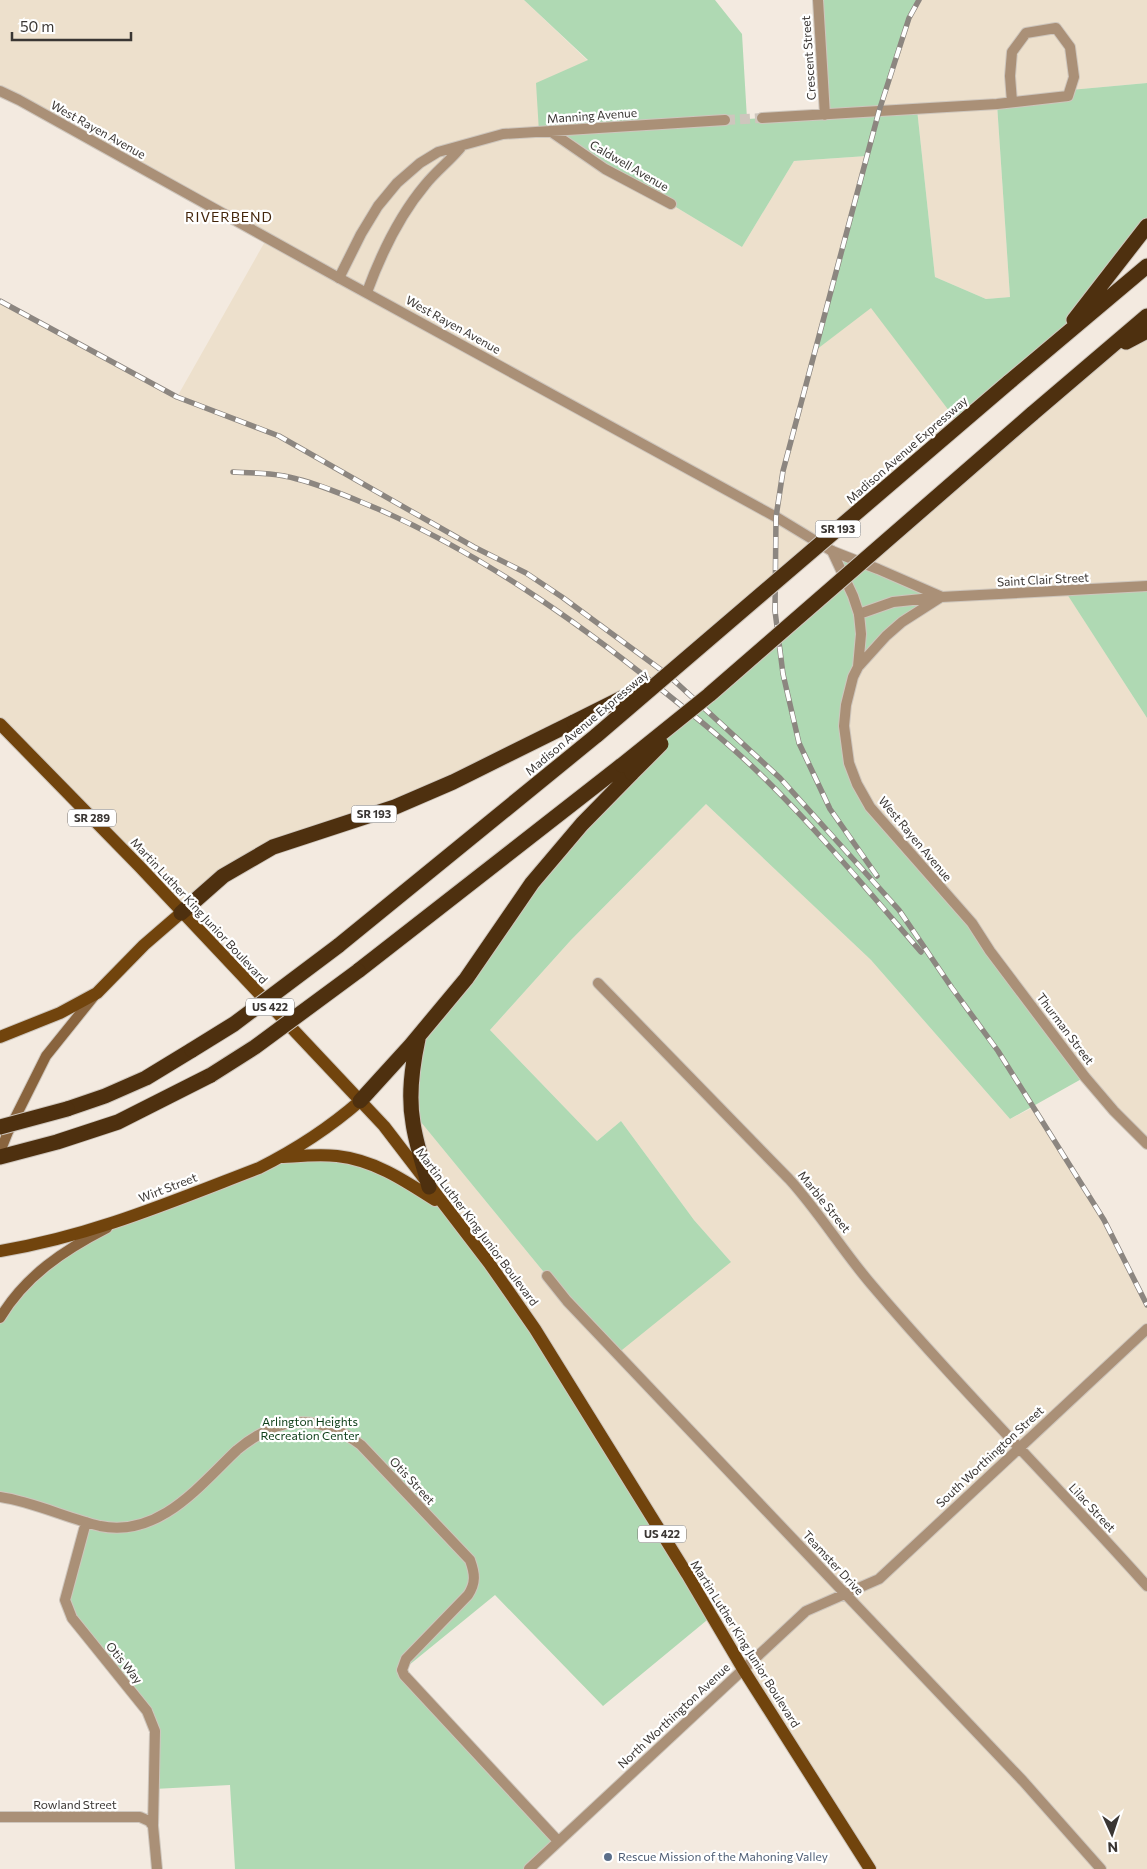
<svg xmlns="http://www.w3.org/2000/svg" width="1147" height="1869" font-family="Commissioner,sans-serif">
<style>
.industrial{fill:#ede0cc}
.green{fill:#afd9b3}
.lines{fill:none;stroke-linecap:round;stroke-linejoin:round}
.minor-tunnel{stroke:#cec6bd;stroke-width:10;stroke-dasharray:10 5;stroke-linecap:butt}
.minor-casing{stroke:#cec6bd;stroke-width:12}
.tertiary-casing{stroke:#cec6bd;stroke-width:12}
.secondary-casing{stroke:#cec6bd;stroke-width:12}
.primary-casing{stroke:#cec6bd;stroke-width:14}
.motorway-casing{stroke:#cec6bd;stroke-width:17}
.minor{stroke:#aa9077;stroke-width:10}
.tertiary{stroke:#aa9077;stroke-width:10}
.secondary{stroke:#89643e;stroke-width:10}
.primary{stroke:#71440d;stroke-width:12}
.motorway{stroke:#4e300f;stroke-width:15}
.rail-casing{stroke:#8c8680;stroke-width:5.5}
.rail{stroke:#fff;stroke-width:4;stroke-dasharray:11;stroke-linecap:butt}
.motorway-bridge-casing{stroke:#cec6bd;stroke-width:17;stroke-linecap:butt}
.motorway-bridge{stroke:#4e300f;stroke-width:15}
.service-dot{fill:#5c6f8a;stroke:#fff;stroke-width:2}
.labels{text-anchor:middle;stroke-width:4.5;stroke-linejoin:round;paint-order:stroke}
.shield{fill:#fff;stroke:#757270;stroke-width:1}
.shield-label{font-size:11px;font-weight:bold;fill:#3a3633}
.street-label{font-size:12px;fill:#3a3633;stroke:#fff}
.park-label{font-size:12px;fill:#10401b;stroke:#fff}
.service-label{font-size:12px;fill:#4e5e75;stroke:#fff;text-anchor:start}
.neighbourhood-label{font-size:14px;letter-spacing:1px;fill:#43250a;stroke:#fff}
</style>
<rect width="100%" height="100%" fill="#f3eae0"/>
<!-- industrial -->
<path class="industrial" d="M 0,0 L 524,0 L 588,61 L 550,131 L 742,247 L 794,161 L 868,156 L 817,349 L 871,307 L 959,424 L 668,675 L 453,782 L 273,847 L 181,913 L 0,724 L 0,301 L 177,397 L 267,238 L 0,91 Z
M 919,0 L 1147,0 L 1147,83 L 1070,90 L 1068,96 L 997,104 L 1010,297 L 986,299 L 935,277 L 917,109 L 879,111 L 909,18 Z
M 1147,331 L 1147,586 L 1066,592 L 1147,718 L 1147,1144 L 1114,1111 L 870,807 L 846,749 L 863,561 L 1096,358 Z
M 706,804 L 871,960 L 1010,1119 L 1036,1106 L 1098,1210 L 1147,1303 L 1147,1869 L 870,1869 L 429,1187 L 411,1110 L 547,1276 L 730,1261 L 694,1220 L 621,1121 L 597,1141 L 490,1030 L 571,940 Z"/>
<!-- green -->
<path class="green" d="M 524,0 L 715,0 L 742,34 L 747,119 L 825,114 L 818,0 L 919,0 L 909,18 L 880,111 L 917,109 L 935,277 L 986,299 L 1010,297 L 997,104 L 1039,100 L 1070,90 L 1147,83 L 1147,226 L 1054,345 L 959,424 L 871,308 L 816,350 L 867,156 L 794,161 L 742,247 L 550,131 L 539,132 L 536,83 L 588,60 Z
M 832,551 L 941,597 L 902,622 L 858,667 L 844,726 L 857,784 L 952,902 L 1085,1077 L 1010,1119 L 871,960 L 706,804 L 571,940 L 490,1030 L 597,1141 L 621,1121 L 694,1220 L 731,1262 L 617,1354 L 547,1276 L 411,1110 L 418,1036 L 582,824 L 709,695 L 844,578 Z
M 1147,586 L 1147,718 L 1065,591 Z
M 280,1157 L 360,1161 L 444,1206 L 489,1263 L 712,1616 L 603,1706 L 495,1595 L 403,1670 L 558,1841 L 529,1869 L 235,1869 L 230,1785 L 154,1789 L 155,1731 L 65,1600 L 86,1522 L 0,1497 L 0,1318 L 27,1282 L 81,1242 Z"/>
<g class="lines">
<!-- minor-tunnel -->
<path class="minor-tunnel" d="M 725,120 L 762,118"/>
<!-- minor casing -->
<g class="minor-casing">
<path id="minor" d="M 818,0 L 825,115
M 762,118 L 997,104 L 1068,96 L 1074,77 L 1070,47 L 1056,28 L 1026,33 L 1012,52 L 1010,76 L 1012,102
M 550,131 L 605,169 L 671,204
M 339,278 L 361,234 L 378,206 L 397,183 L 420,163 L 438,152 L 503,134 L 725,120
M 367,292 C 381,254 399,216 425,185 C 436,171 451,160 462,146
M 832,551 L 878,569 L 940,596
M 941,597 L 902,622 L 886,636 L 858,667 L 853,677 L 846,705 L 844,726 L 849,763 L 857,784 L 870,807 L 972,923 L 990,951 L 1085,1077 L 1114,1111 L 1147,1144
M 858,667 L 861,634 L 859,614 L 893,602 L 941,597 L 1147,586
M 598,983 L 789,1179 C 819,1212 842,1250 871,1284 C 959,1388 1056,1484 1147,1586
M 547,1276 L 567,1301 L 1023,1781 L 1101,1869
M 0,1497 C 34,1502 66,1518 100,1526 C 159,1538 199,1486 237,1450 C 279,1415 318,1413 361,1445 L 470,1560 C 475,1574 476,1583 468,1595 L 406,1659 L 402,1670 L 404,1675 L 558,1841
M 86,1522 L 65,1600 L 72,1618 L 147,1711 L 155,1731 L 153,1826
M 0,1817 L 140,1817 L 149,1821 L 153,1826 L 157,1869
M 529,1869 L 806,1611 L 879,1579 L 1147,1329"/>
</g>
<!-- tertiary casing -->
<g class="tertiary-casing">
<path id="tertiary" d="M 0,91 L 19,100 L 339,278 L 776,517 L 832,551 L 853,596 L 859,614"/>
</g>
<!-- secondary casing -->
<g class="secondary-casing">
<path id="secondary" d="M 0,1152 L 8,1132 L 46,1056 L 95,995
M 0,1318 C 25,1276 64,1250 107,1228"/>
</g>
<!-- primary casing -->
<g class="primary-casing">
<path id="primary" d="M 0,724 L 140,867 L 384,1126 L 489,1263 L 535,1329 L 687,1574 L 743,1669 L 870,1869
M 0,1037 L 60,1013 L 97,993 L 144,945 L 181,913
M 283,1157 C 300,1156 319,1154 337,1156 C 374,1160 404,1180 435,1200
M 0,1251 C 92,1236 173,1201 259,1168 C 295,1150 329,1128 360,1101"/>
</g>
<!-- motorway casing -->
<g class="motorway-casing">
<path id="motorway" d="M 1074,320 L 1147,226
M 1126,342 L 1147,331
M 1008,383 L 1147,266
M 1032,414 L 1147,316
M 181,913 L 223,876 L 273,847 L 395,807 L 453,782 L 574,722
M 338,946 L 597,735
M 358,971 L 622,765
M 418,1039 C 412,1067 408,1095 413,1123 C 416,1145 424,1166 429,1187
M 360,1101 L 411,1045 L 466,979 L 532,883 L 582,824 L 632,773
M 67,1109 L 105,1096 L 146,1078 L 192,1050
M 0,1157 L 57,1142 L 118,1122 L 211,1075"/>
</g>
<!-- minor -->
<use href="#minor" class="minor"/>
<!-- tertiary -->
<use href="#tertiary" class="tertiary"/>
<!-- secondary -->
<use href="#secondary" class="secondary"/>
<!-- primary -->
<use href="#primary" class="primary"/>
<!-- motorway -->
<use href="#motorway" class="motorway"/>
<!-- rail casing -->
<g class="rail-casing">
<path id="rail" d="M 0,301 L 177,397 L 279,436 L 474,547 L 526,573 L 562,597 L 668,675 L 780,778 L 899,910 L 952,988 L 998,1051 L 1042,1121 L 1104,1220 L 1147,1305
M 233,472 C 254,473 276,473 297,479 C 325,486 351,498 378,509 C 479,553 571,617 657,686 C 692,714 727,742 759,773 C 816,828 869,892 921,952
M 877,876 L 830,809 L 799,743 L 783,674 L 775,611 L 776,517 L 783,471 L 879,111 L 909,18 L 919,0"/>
</g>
<!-- rail -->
<use href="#rail" class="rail"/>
<!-- motorway-bridge casing -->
<g class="motorway-bridge-casing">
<path id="motorway-bridge" d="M 574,722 L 646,686
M 597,735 L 1008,383
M 622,765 L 709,695 L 1032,414
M 632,773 L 661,744
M 192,1050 L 234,1024 L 338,946
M 211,1075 L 255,1047 L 358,971
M 0,1127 L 67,1109"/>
</g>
<!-- motorway-bridge -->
<use href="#motorway-bridge" class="motorway-bridge"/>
</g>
<!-- markers -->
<circle class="service-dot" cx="608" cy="1857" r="5"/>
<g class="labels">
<!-- shield labels -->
<g class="shield">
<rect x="815.5" y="520.5" width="45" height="17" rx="4"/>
<rect x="351.5" y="805.5" width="45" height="17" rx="4"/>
<rect x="68" y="809.5" width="48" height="17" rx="4"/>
<rect x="246" y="998.5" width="48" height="17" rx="4"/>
<rect x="638" y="1525.5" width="48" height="17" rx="4"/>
</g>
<g class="shield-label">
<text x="838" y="533">SR 193</text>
<text x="374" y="818">SR 193</text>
<text x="92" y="822">SR 289</text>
<text x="270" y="1011">US 422</text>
<text x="662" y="1538">US 422</text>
</g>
<!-- street labels -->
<g class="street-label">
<text transform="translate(809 58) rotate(-94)" y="4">Crescent Street</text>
<text transform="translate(592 116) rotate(-4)" y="4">Manning Avenue</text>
<text transform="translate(98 130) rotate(29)" y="4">West Rayen Avenue</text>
<text transform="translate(629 166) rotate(30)" y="4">Caldwell Avenue</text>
<text transform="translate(453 325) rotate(29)" y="4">West Rayen Avenue</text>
<text transform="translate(907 450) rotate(-41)" y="4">Madison Avenue Expressway</text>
<text transform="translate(1043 580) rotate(-3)" y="4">Saint Clair Street</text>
<text transform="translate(587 723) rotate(-40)" y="4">Madison Avenue Expressway</text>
<text transform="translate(915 839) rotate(50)" y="4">West Rayen Avenue</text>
<text transform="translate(199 911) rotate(47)" y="4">Martin Luther King Junior Boulevard</text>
<text transform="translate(1065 1029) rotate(53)" y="4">Thurman Street</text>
<text transform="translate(168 1188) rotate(-21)" y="4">Wirt Street</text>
<text transform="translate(824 1202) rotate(51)" y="4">Marble Street</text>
<text transform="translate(477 1227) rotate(53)" y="4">Martin Luther King Junior Boulevard</text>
<text transform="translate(990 1457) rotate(-43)" y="4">South Worthington Street</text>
<text transform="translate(412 1481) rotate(47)" y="4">Otis Street</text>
<text transform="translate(1092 1508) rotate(47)" y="4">Lilac Street</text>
<text transform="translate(833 1563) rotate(47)" y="4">Teamster Drive</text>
<text transform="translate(745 1644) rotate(58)" y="4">Martin Luther King Junior Boulevard</text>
<text transform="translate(124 1663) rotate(51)" y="4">Otis Way</text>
<text transform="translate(674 1716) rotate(-43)" y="4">North Worthington Avenue</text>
<text x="75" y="1809">Rowland Street</text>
</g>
<!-- park labels -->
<g class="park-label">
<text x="310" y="1426">Arlington Heights<tspan x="310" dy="14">Recreation Center</tspan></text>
</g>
<!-- service labels -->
<g class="service-label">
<text x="618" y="1861">Rescue Mission of the Mahoning Valley</text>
</g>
<!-- neighbourhood labels -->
<g class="neighbourhood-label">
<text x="229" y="222">RIVERBEND</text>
</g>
</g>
<!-- north arrow -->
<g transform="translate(1112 1834) rotate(177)" stroke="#ffffff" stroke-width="4" paint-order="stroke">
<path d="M0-4L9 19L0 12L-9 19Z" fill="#3a3633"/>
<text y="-8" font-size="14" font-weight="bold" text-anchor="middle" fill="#3a3633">N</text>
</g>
<!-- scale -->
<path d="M12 32v8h119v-8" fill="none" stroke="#3a3633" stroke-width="2.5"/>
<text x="20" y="32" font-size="15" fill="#3a3633" stroke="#ffffff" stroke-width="4" paint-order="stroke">50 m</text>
</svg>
